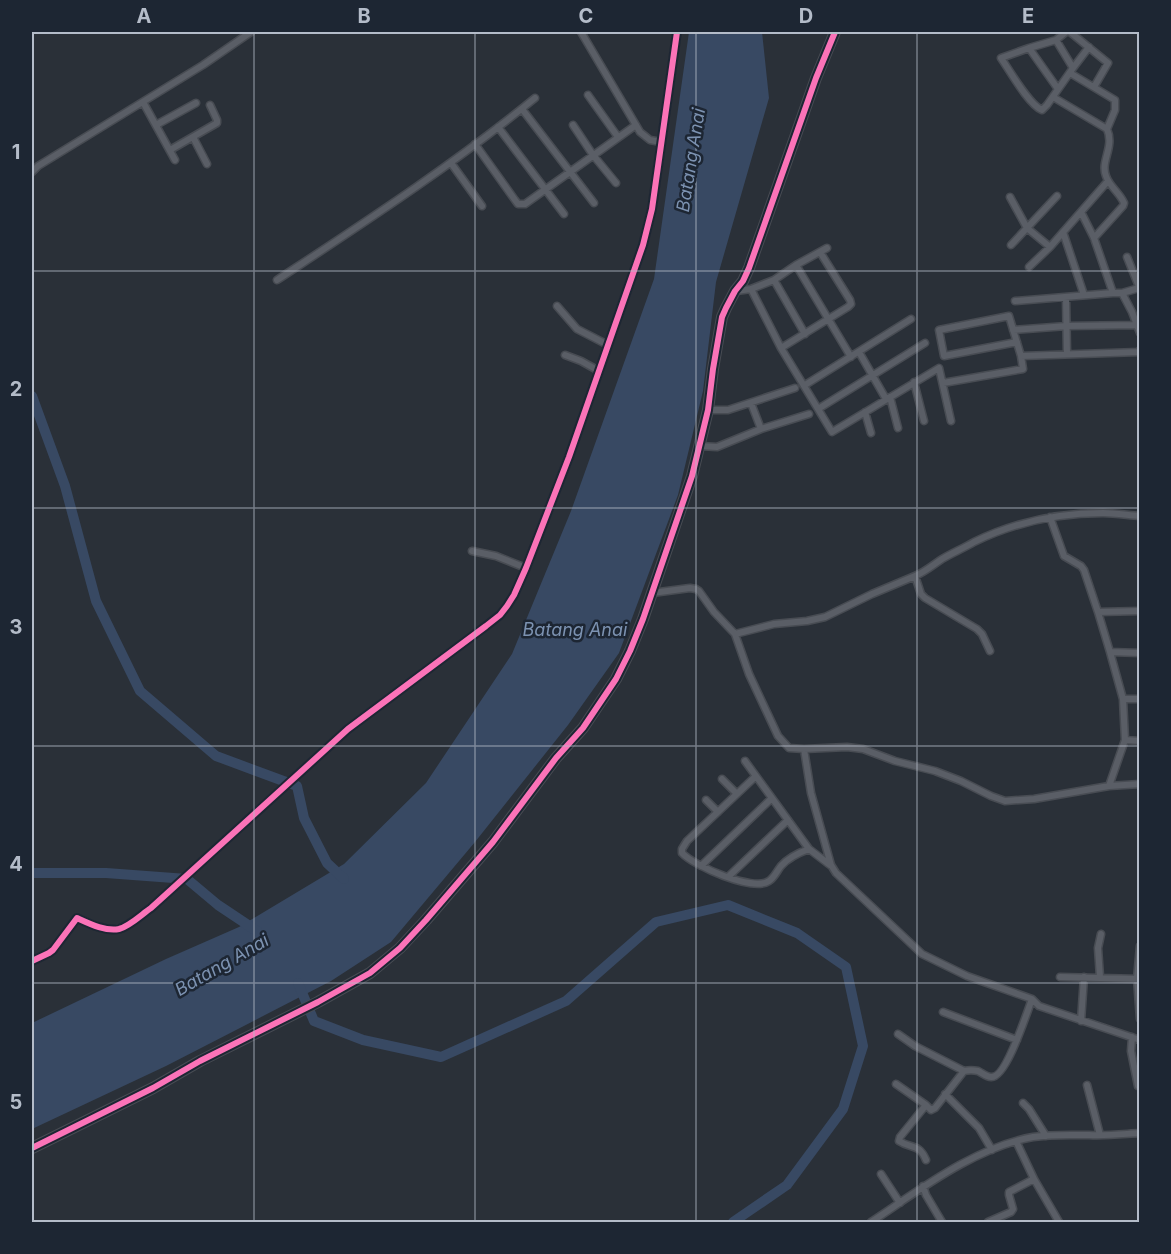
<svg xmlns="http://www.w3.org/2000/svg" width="1171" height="1254" font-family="Inter,sans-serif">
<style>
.water{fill:#384963}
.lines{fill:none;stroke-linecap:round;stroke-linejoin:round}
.river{stroke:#384963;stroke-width:10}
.street-casing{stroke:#484c53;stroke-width:9}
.secondary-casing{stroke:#484c53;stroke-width:12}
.street{stroke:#5a5e66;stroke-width:6}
.secondary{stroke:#595d64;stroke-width:9}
.cycleway-casing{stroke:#1d2633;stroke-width:10}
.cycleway{stroke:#fb73b8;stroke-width:6}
.grid{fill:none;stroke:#b4bcc9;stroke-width:1.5;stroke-opacity:0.55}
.labels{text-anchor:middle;stroke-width:5;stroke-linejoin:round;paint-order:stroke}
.water-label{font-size:18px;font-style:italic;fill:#7c92b1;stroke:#1d2633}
.neatline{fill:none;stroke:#b4bcc9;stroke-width:2}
.grid-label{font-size:20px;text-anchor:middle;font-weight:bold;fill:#b4bcc9}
</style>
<rect width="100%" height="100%" fill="#2a3038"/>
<!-- water -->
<path class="water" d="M 689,32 L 762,32 L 769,98 L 716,282 L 703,391 L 678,495 L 619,653 L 568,725 L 475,842 L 391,942 L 331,981 L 166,1066 L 32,1129 L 32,1023 L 166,959 L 239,927 L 344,864 L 426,783 L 512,654 L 571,511 L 654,279 Z"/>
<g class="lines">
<!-- river -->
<path class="river" d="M 32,396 L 65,486 L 96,601 L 140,691 L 216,756 L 297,786 L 304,818 L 327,863 L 344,879
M 32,873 L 106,873 L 187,879 L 218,905 L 257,931
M 298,983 L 314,1021 L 363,1040 L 441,1057 L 566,1001 L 656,922 L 728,905 L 797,933 L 846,967 L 863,1046 L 843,1109 L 787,1185 L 733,1222"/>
<!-- street casing -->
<g class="street-casing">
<path id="street" d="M 581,32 L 640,132 L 650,140 L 661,142
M 1070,32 L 1108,63 L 1094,87
M 1029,48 L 1056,40
M 1073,68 L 1089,47
M 1070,73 L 1115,100 L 1115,110 L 1107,129
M 1058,89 L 1029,48 L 1001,58 C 1010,71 1029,105 1042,110 L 1047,105 L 1073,68 L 1056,40 L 1066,32
M 588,95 L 618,137
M 1053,97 L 1107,129 C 1115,147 1100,161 1106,176 C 1109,186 1120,193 1124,203 L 1123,206 L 1094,238
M 143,102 L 175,160
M 522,109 L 594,203
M 156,125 L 196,103
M 573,125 L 593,155 L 616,183
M 498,127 L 564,214
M 193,137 L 207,164
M 475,144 L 515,200 L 518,204 L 525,204 L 636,125
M 170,150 L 217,123 L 217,120 L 210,105
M 451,163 L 482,206
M 32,172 L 38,166 L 203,65 L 251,32
M 1010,197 L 1027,228 L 1050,247
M 1081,212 L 1094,238 L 1113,293 L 1122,293 L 1132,312 L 1140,333
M 1063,232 L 1084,295
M 1011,245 L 1057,196
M 1127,257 L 1140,289
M 796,265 L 851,357
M 1029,267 L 1050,247 L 1108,181
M 277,280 C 365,222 453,165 535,98
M 774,280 L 805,334
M 751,289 L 781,348 L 832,432 L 939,368 L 951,421
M 736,291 L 751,289 L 774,280 L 796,265 L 827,248
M 1122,293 L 1139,288
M 1066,298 L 1067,354
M 1015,301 L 1113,293
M 557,306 L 577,329 L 608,345
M 1013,330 L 1067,326 L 1137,325
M 1017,342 L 944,356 L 939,330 L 1009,316 L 1021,356 L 1139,352 L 1140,350
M 781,348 L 848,307 L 851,304 L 850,300 L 820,252
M 859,352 L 886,399
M 565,355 L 581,361 L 599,371
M 914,382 L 924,421
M 943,383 L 1023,369 L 1021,356
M 805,385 L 911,319
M 890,397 L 898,428
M 818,409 L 925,343
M 708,410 L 728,410 L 795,388
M 865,412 L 871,433
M 761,429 L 809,414
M 700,446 L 717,447 L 761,429 L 751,403
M 1050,517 L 1064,556 L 1081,566 L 1084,570 L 1098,612 L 1140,611
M 472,551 L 496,556 L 526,568
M 652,593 L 690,588 L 696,589 L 699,591 L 714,612 L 735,634 L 749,674 L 778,736 L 789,748 L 804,749 L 847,747 L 863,749 L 895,761 L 935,771 L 961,781 L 991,796 L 1005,801 L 1034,799 L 1109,786 L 1140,784
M 1098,612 L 1110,652 L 1140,653
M 735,634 L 774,624 L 807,621 L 825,617 L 872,594 L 915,576
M 990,651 L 982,634 L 977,629 L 925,598 L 921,594 L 915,576 C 925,572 933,565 942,559 C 952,553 964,548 974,542 C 1015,522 1057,513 1103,513 C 1115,513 1127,515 1140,516
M 1110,652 L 1123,699 L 1125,740 L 1140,741
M 1123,699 L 1140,699
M 804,749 L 811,793 L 831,865 L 836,873 L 922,954 L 967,976 L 1032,999 L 1039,1006 L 1140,1040
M 745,761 L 809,849 L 830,865
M 756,776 L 687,841 L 682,849 L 682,853 C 694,866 753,892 769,881 C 774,878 777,871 781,866 C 788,858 798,853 809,849
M 722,779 L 737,794
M 1109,786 L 1125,740
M 706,800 L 718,812
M 701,866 L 772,798
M 728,877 L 788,820
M 1140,946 L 1137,979 L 1140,1019
M 32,961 L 49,953 L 53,950 L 77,918 C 88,923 106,932 119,929 C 130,926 142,914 151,908 L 348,729 L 486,626 L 500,615 L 507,606 L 514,595 L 526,568 L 569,457 L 643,245 L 652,209 L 677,32
M 1060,977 L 1140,979
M 1100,977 L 1098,948 L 1101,934
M 943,1012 L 1017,1040
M 1081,1021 L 1084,977
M 898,1034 L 915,1046 L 964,1071
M 1132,1037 L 1131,1051 L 1138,1086
M 896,1084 L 926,1105
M 1087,1085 L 1100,1135
M 945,1094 L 979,1128 L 992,1150
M 1023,1103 L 1029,1109 L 1046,1136
M 926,1160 C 919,1143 911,1149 899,1141 L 900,1137 L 926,1105 L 931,1110 L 935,1108 L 964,1071 C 969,1070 973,1070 978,1071 C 982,1073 987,1077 991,1077 C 1006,1079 1027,1012 1032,999
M 881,1174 L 900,1203
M 1034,1179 L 1059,1222
M 923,1186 L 926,1195 L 942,1222
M 871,1222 C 918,1191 975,1147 1033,1137 C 1052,1134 1070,1135 1089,1135 C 1106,1136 1123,1134 1140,1133
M 988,1222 L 1011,1212 L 1013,1209 L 1009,1195 L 1009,1192 L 1034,1179 L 1016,1141"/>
</g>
<!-- secondary casing -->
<g class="secondary-casing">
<path id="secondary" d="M 32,1148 L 153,1088 L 200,1061 L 318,1002 L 370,973 L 400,948 L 426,920 L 493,842 L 556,758 L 583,728 L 616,679 L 630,651 L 643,619 L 692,476 L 708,410 L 713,369 L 722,317 L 726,308 L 735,291 L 743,281 L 749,268 L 816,78 L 835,32"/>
</g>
<!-- street -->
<use href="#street" class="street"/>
<!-- secondary -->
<use href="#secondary" class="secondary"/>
<!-- cycleway casing -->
<g class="cycleway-casing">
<path id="cycleway" d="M 32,961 L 49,953 L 53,950 L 77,918 C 88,923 106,932 119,929 C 130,926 142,914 151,908 L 348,729 L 486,626 L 500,615 L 507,606 L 514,595 L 526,568 L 569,457 L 643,245 L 652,209 L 677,32
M 32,1148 L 153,1088 L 200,1061 L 318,1002 L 370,973 L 400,948 L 426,920 L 493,842 L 556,758 L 583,728 L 616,679 L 630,651 L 643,619 L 692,476 L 708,410 L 713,369 L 722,317 L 726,308 L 735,291 L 743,281 L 749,268 L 816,78 L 835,32"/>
</g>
<!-- cycleway -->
<use href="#cycleway" class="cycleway"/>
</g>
<!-- grid -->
<path class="grid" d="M 254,32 L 254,1222M 475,32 L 475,1222M 696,32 L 696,1222M 917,32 L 917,1222M 32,271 L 1140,271M 32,508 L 1140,508M 32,746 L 1140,746M 32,983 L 1140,983"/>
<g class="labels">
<!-- water labels -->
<g class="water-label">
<text transform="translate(691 160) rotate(-81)" y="6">Batang Anai</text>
<text x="575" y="636">Batang Anai</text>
<text transform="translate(222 965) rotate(-30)" y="6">Batang Anai</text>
</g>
</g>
<!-- border -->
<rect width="1171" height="1254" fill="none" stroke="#1d2633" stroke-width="66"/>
<rect x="33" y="33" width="1105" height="1188" class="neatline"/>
<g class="grid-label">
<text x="144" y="23">A</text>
<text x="364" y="23">B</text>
<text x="586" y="23">C</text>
<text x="806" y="23">D</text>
<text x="1028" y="23">E</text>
<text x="16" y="159">1</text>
<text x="16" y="396">2</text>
<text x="16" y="634">3</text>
<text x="16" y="871">4</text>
<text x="16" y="1109">5</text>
</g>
</svg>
